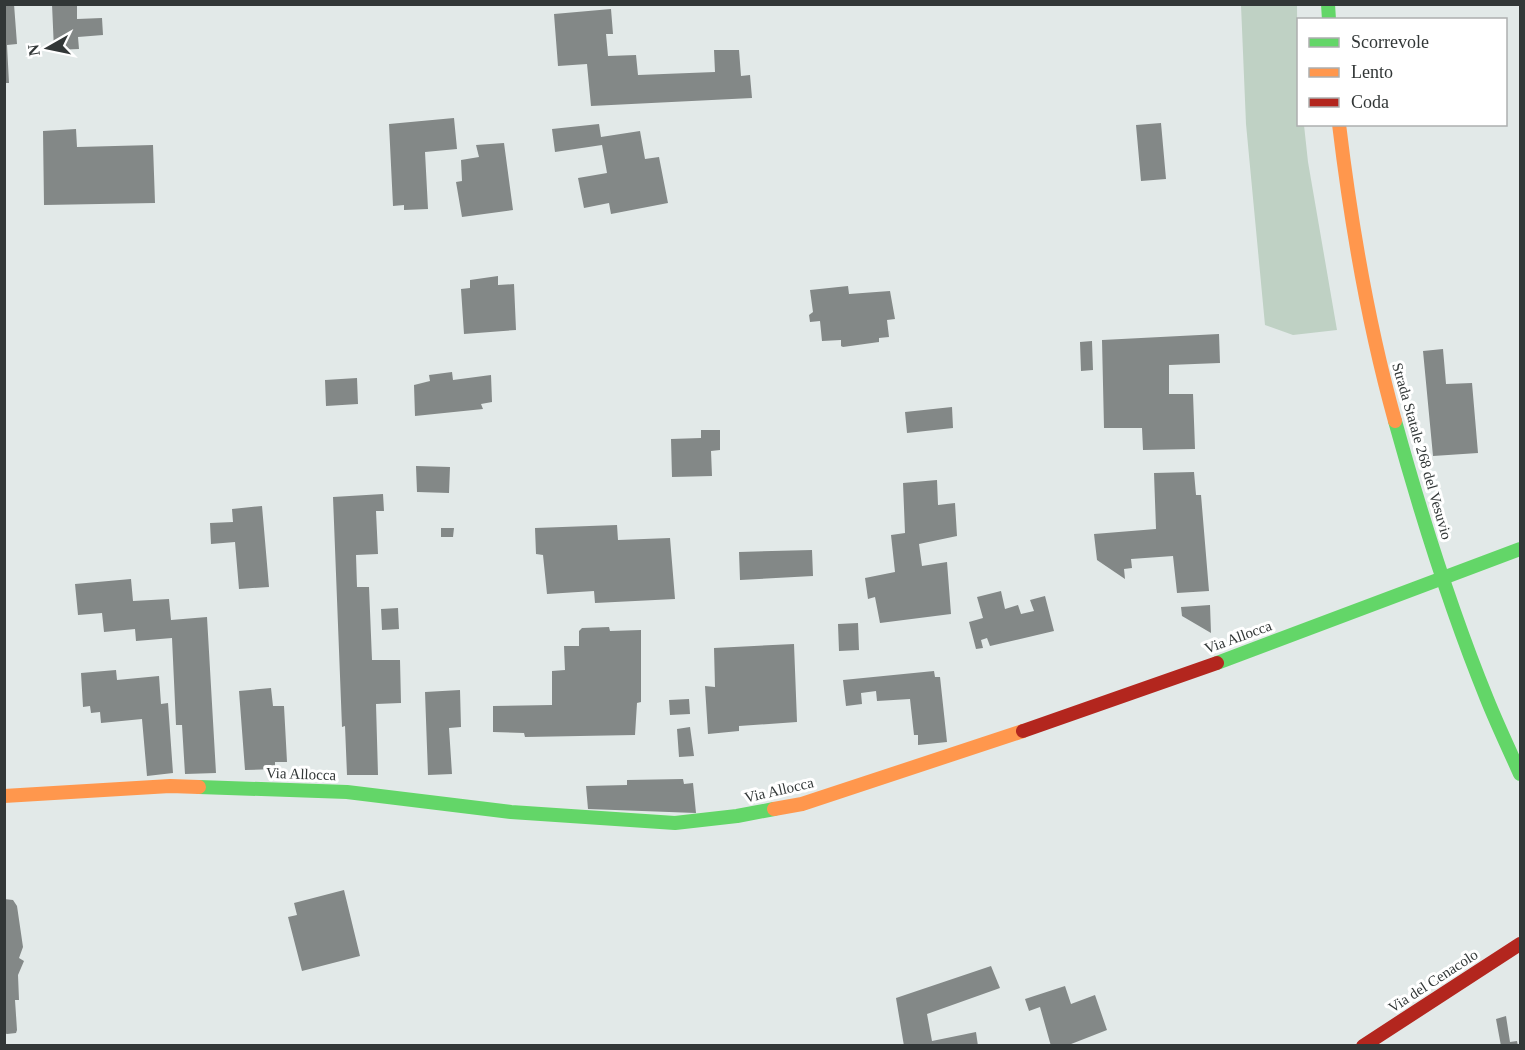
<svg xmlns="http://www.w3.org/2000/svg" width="1525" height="1050" font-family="Georgia,serif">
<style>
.green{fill:#bfd1c4}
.building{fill:#838887}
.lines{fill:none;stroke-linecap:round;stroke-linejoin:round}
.fast{stroke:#63d668;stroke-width:14}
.slow{stroke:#ff974d;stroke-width:14}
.jam{stroke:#b3261e;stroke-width:14}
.labels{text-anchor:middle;stroke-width:6;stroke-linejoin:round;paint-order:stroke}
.street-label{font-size:15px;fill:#323737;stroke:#fff}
</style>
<rect width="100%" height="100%" fill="#e2e9e8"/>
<!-- green -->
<path class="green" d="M 1241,5 L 1297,5 L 1298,124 L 1304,125 L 1308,162 L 1337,330 L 1293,335 L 1265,325 L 1246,124 Z"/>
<!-- building -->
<path class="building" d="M 4,4 L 14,4 L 17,44 L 7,45 L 9,83 L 4,83 Z
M 52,4 L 77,4 L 77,19 L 102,18 L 103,35 L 78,37 L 79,49 L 54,50 Z
M 611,9 L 613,34 L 606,34 L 608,56 L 636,55 L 638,75 L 715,72 L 714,50 L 739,50 L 741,76 L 750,75 L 752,98 L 591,106 L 587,64 L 558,66 L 554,14 Z
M 454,118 L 457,149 L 425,152 L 428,209 L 404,210 L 404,205 L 393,206 L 389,124 Z
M 1161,123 L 1166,179 L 1141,181 L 1136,125 Z
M 599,124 L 601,137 L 640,131 L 645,159 L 659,157 L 668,203 L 611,214 L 609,203 L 584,208 L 578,178 L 607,173 L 602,145 L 555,152 L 552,129 Z
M 76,129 L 77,147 L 153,145 L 155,203 L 44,205 L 43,131 Z
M 504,143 L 513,210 L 462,217 L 456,182 L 462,181 L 461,160 L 479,157 L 476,145 Z
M 498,276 L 498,285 L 514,284 L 516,330 L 464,334 L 461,289 L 470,288 L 470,280 Z
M 848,286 L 849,294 L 890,291 L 895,319 L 887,320 L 889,337 L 879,338 L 879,342 L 843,347 L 841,346 L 841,340 L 822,341 L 820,321 L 810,322 L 809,315 L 813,312 L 810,290 Z
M 1219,334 L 1220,363 L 1169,365 L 1169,394 L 1193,394 L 1195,449 L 1143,450 L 1142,428 L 1104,428 L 1102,340 Z
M 1092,341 L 1093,370 L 1081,371 L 1080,342 Z
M 1443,349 L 1446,384 L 1472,383 L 1478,453 L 1433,456 L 1423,351 Z
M 452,372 L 453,380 L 491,375 L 492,402 L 481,404 L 483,409 L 415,416 L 414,385 L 430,381 L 429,375 Z
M 357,378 L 358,404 L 326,406 L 325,380 Z
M 952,407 L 953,428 L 907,433 L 905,412 Z
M 701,430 L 720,430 L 720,450 L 711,451 L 712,476 L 672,477 L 671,439 L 701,438 Z
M 416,466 L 450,467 L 449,493 L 417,492 Z
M 1194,472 L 1196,495 L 1201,495 L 1209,591 L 1177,593 L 1173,556 L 1131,559 L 1132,568 L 1124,569 L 1125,579 L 1097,560 L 1094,534 L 1156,529 L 1154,473 Z
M 937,480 L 938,505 L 955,503 L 957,536 L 919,544 L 922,566 L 947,562 L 951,614 L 880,623 L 875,597 L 868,599 L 865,578 L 895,572 L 891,535 L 905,533 L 903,483 Z
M 383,494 L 384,511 L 376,511 L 378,554 L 356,555 L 357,587 L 369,587 L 372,660 L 400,660 L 401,703 L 376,704 L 378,775 L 347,775 L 345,726 L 342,727 L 333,497 Z
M 262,506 L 269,587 L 239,589 L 235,542 L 211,544 L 210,523 L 233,522 L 232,509 Z
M 617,525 L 618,540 L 670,538 L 675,599 L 595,603 L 594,591 L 547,594 L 543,555 L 536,554 L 535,528 Z
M 441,528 L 454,528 L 453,537 L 441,537 Z
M 812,550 L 813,576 L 740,580 L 739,552 Z
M 131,579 L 133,601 L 169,599 L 171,620 L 207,617 L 216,773 L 185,774 L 182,725 L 176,725 L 172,638 L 136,641 L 135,629 L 104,632 L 102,613 L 78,615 L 75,584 Z
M 1001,591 L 1005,609 L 1018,605 L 1021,614 L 1034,611 L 1030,600 L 1045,596 L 1054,631 L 990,646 L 987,638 L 981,640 L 983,648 L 976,649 L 969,622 L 983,618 L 977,597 Z
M 1210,605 L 1211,633 L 1182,616 L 1181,607 Z
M 398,608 L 399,629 L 382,630 L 381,609 Z
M 858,623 L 859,650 L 839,651 L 838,624 Z
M 609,627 L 610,631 L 641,630 L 641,702 L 637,703 L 635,735 L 525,737 L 524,733 L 493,732 L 493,706 L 552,705 L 552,671 L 565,670 L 564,646 L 579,646 L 579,631 L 582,628 Z
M 794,644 L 797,722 L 739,726 L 739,731 L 708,734 L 705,686 L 715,687 L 714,648 Z
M 116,670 L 117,680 L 159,676 L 161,704 L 168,703 L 173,773 L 147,776 L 142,719 L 101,723 L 100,712 L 91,713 L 90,706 L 83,707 L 81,673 Z
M 934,671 L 935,677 L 940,677 L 947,742 L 918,745 L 918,735 L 914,735 L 910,699 L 877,701 L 876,691 L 861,693 L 862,704 L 846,706 L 843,680 Z
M 271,688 L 273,706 L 284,706 L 287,762 L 275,762 L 275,769 L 245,770 L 239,691 Z
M 460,690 L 461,727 L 449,728 L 452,774 L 428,775 L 425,692 Z
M 689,699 L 690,714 L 670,715 L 669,700 Z
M 690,727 L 694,756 L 679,757 L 677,729 Z
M 683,779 L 684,784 L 693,783 L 696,813 L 588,809 L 586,786 L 627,785 L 627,780 Z
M 344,890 L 360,956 L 302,971 L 288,917 L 297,915 L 294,903 Z
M 4,899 L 13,900 L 17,906 L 23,947 L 19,958 L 24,961 L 18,975 L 19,1000 L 15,1000 L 17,1030 L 16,1033 L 7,1034 L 4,1033 Z
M 991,966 L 1000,988 L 927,1014 L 932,1041 L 976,1032 L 978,1046 L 904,1046 L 896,998 Z
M 1065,986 L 1071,1004 L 1095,995 L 1107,1030 L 1066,1046 L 1051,1046 L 1040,1007 L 1029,1011 L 1025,999 Z
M 1506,1016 L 1510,1042 L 1517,1041 L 1518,1046 L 1501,1046 L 1496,1019 Z"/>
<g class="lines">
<!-- fast -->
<path class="fast" d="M 1328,4 L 1329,20
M 1395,421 C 1421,515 1450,608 1487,699 C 1497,724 1509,749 1520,774
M 1217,663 L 1520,549
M 199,787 L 347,792 L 511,812 L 675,823 L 737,816 L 774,809"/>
<!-- slow -->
<path class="slow" d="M 1339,124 C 1351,224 1368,324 1395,421
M 4,796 L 170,786 L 199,787
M 774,809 L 802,804 L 1023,731"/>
<!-- jam -->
<path class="jam" d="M 1023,731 L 1217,663
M 1363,1046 L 1520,944"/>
</g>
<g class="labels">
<!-- street labels -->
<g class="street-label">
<text transform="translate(1422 451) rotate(74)" y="5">Strada Statale 268 del Vesuvio</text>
<text transform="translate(1238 637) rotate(-20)" y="5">Via Allocca</text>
<text transform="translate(301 774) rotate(2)" y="5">Via Allocca</text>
<text transform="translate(779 790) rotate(-13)" y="5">Via Allocca</text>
<text transform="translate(1433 981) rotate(-33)" y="5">Via del Cenacolo</text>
</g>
</g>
<!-- border -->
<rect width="1525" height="1050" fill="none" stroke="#323737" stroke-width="12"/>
<!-- legend -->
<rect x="1297" y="18" width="210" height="108" fill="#ffffff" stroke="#adafaf" stroke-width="1.5"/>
<rect x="1309" y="38" width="30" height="9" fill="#63d668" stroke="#adafaf" stroke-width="1.5"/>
<text x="1351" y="48" font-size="18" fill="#323737">Scorrevole</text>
<rect x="1309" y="68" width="30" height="9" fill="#ff974d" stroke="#adafaf" stroke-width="1.5"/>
<text x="1351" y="78" font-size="18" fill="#323737">Lento</text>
<rect x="1309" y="98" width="30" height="9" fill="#b3261e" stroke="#adafaf" stroke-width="1.5"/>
<text x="1351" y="108" font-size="18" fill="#323737">Coda</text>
<!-- north arrow -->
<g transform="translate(48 48) rotate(261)" stroke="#ffffff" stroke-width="4.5" paint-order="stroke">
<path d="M0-4.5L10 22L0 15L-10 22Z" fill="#323737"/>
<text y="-9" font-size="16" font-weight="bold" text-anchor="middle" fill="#323737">N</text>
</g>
</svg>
